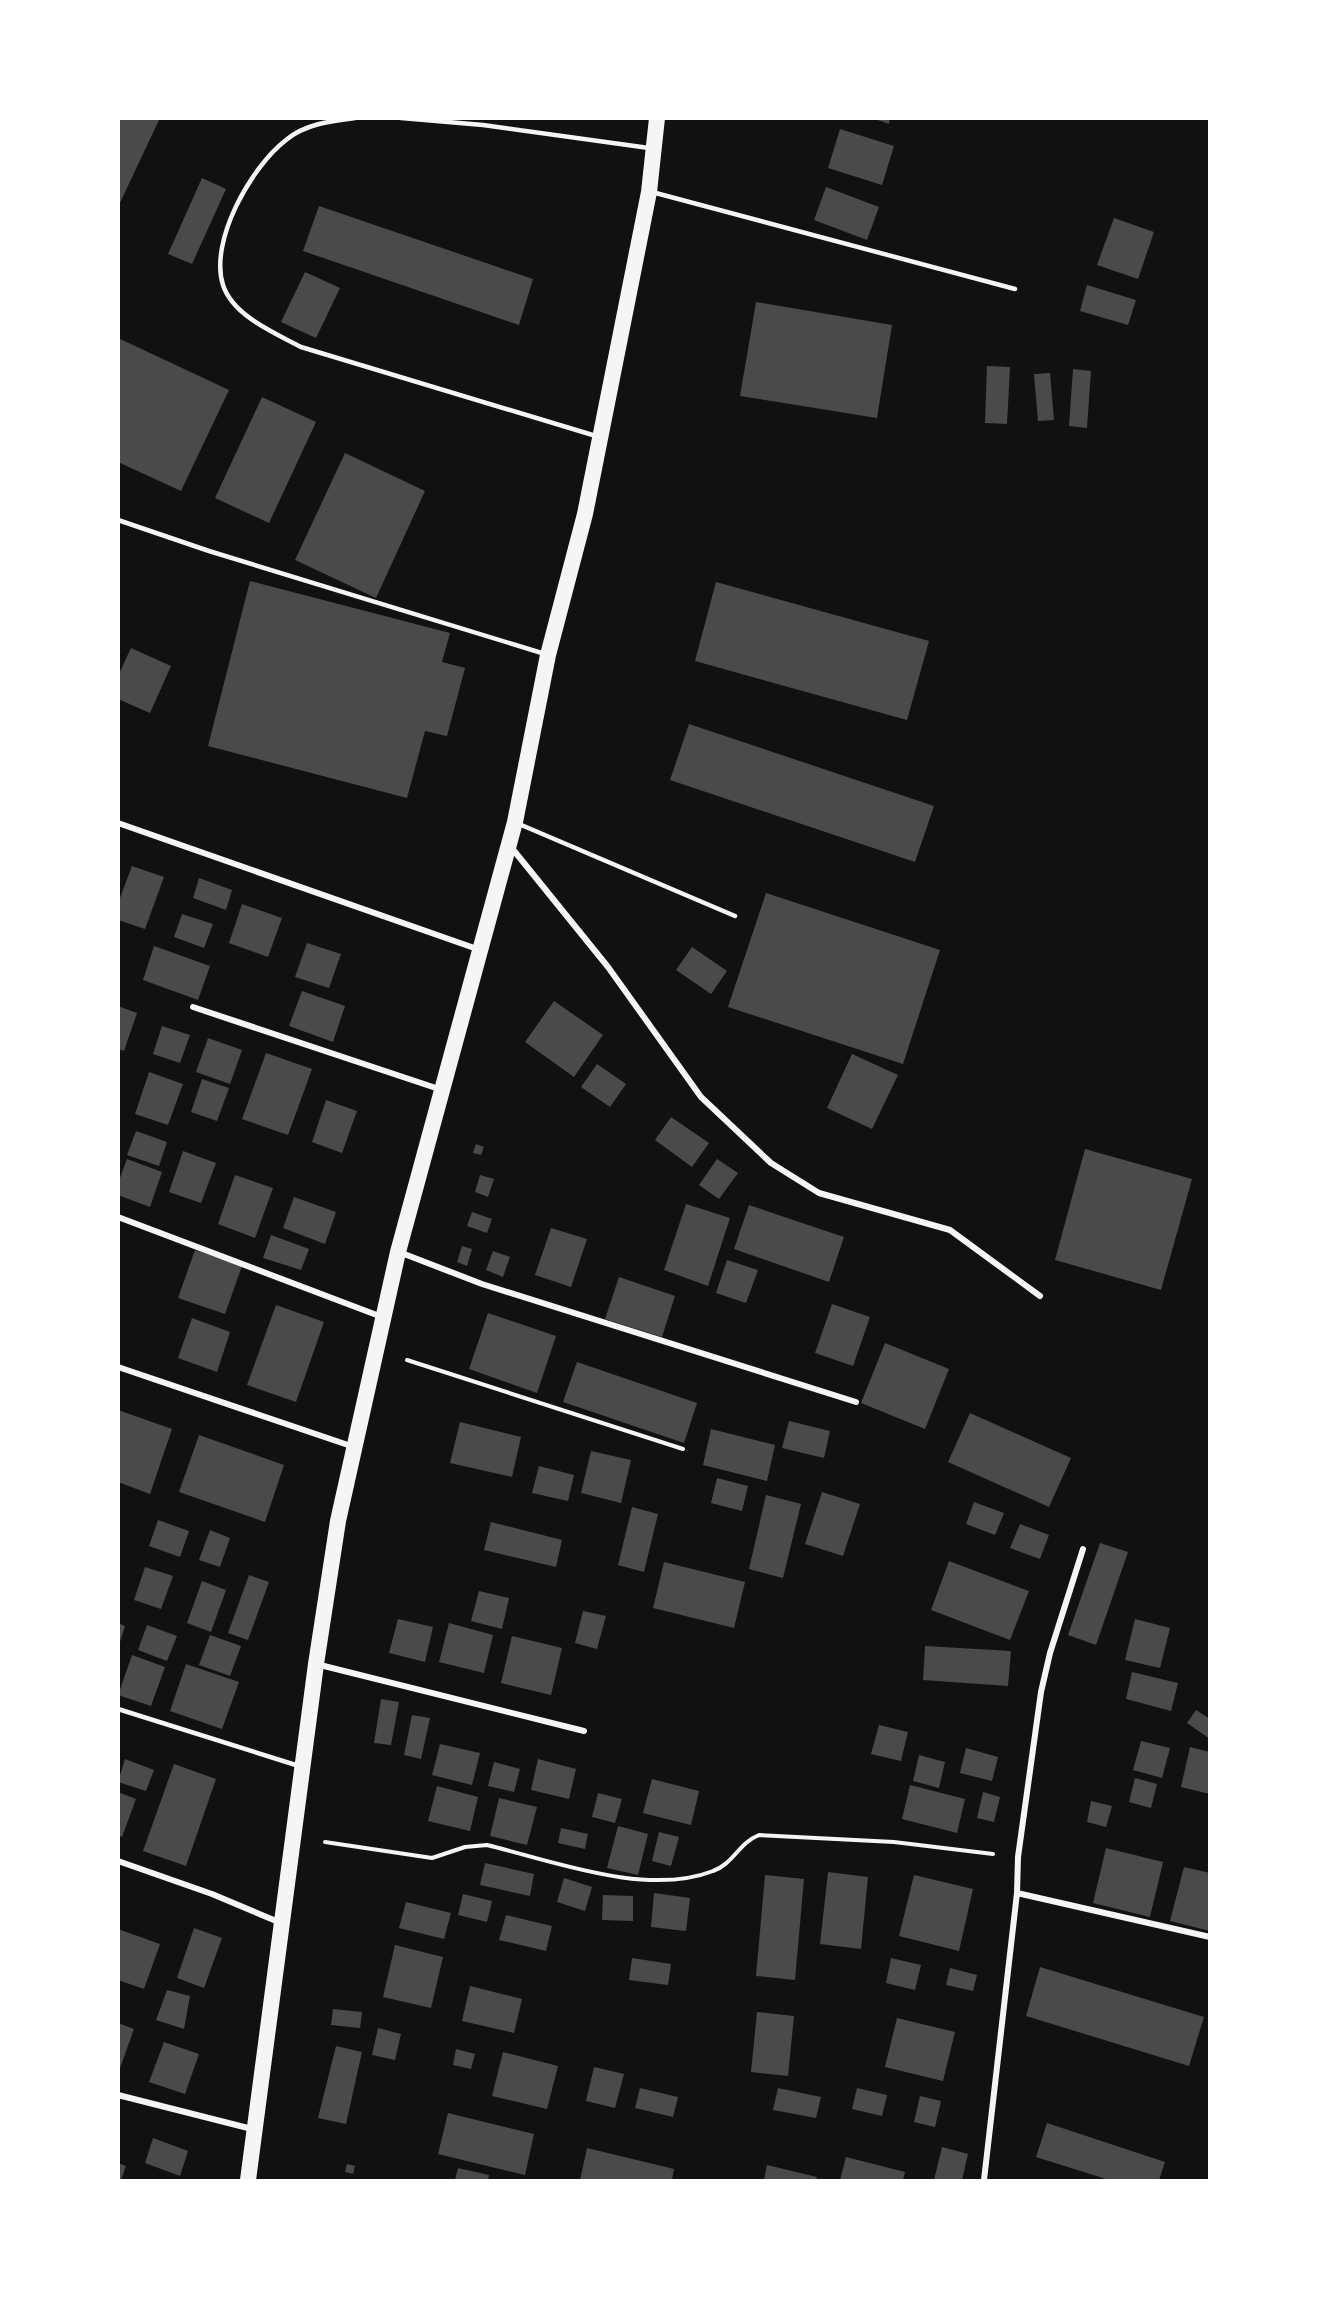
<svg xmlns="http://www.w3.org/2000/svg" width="1328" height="2299" font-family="Lato,sans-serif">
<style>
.building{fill:#4a4a4a}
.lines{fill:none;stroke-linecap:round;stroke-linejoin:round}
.path{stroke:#f5f5f5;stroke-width:4}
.service{stroke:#f5f5f5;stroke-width:4.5}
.minor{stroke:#f5f5f5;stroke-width:6}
.trunk{stroke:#f5f5f5;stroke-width:16}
</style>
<rect width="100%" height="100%" fill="#111"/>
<!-- building -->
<path class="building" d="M 118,118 L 160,118 L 118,207 Z
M 872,118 L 890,118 L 889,124 Z
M 840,129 L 894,146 L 882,185 L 828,168 Z
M 202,178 L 226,189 L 192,264 L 168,254 Z
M 826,187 L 879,207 L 867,240 L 814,220 Z
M 319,206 L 533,279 L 519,325 L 303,251 Z
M 1114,218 L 1154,232 L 1138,279 L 1097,265 Z
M 305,272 L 340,288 L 316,338 L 281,322 Z
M 1087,285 L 1136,300 L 1128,325 L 1080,311 Z
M 756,302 L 892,325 L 877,418 L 740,396 Z
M 118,338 L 229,390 L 181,491 L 118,462 Z
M 987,366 L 1010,367 L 1007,424 L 985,423 Z
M 1073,369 L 1091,371 L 1087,428 L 1069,426 Z
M 1050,373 L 1054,420 L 1038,421 L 1034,374 Z
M 262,397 L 316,422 L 269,523 L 215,498 Z
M 345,453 L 425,491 L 376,598 L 295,560 Z
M 250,581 L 450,633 L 442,662 L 465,668 L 447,736 L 425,731 L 407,798 L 208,746 Z
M 716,582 L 929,641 L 907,720 L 695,661 Z
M 131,648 L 171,666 L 150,713 L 118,699 L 118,676 Z
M 689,724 L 934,806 L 915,862 L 670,780 Z
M 132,866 L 164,877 L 145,929 L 118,920 L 118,903 Z
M 199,878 L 232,890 L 226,910 L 193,898 Z
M 766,893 L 940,950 L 903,1064 L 728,1007 Z
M 242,904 L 282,918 L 268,957 L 229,943 Z
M 182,914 L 213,924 L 204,948 L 174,937 Z
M 307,943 L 341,954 L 329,988 L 295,977 Z
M 154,946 L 210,966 L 198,1000 L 143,980 Z
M 692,947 L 727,971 L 711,994 L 676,970 Z
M 302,991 L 345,1006 L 333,1042 L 289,1026 Z
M 554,1001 L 603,1035 L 574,1077 L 525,1042 Z
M 118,1006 L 137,1013 L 124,1051 L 118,1049 Z
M 162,1026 L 190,1035 L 180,1063 L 153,1054 Z
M 208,1038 L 242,1050 L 230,1084 L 196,1072 Z
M 266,1053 L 312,1069 L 288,1135 L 242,1119 Z
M 852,1054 L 898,1075 L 872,1129 L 827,1108 Z
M 597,1064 L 626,1084 L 610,1107 L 581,1087 Z
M 149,1072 L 183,1084 L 168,1125 L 135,1114 Z
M 202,1079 L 229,1088 L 217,1121 L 191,1112 Z
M 326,1100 L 357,1111 L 342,1153 L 312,1142 Z
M 671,1117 L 709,1143 L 692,1167 L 655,1140 Z
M 136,1131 L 167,1142 L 159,1166 L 127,1155 Z
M 476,1144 L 484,1147 L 481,1155 L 473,1153 Z
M 1085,1149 L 1192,1179 L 1161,1290 L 1055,1260 Z
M 183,1151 L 216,1163 L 201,1203 L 169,1192 Z
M 127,1159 L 162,1172 L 150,1207 L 118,1195 L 118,1183 Z
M 717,1159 L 738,1173 L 719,1199 L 699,1185 Z
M 235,1175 L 273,1188 L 255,1238 L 218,1224 Z
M 480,1175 L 494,1179 L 488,1197 L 475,1192 Z
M 294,1197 L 336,1212 L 325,1244 L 283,1228 Z
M 686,1204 L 730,1218 L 708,1286 L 664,1270 Z
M 749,1205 L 844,1237 L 829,1282 L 734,1249 Z
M 472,1212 L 492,1219 L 487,1233 L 467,1226 Z
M 551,1228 L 587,1239 L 571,1287 L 535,1275 Z
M 271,1235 L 309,1249 L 301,1270 L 263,1258 Z
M 462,1246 L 472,1249 L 467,1266 L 457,1262 Z
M 195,1250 L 242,1266 L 225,1314 L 178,1298 Z
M 493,1251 L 510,1257 L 503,1277 L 486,1270 Z
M 727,1260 L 758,1270 L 746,1303 L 716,1293 Z
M 619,1277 L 675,1296 L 662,1337 L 605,1319 Z
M 832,1304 L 870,1317 L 853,1366 L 815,1353 Z
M 276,1305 L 324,1322 L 296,1402 L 247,1385 Z
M 488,1313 L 556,1336 L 537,1393 L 469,1369 Z
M 192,1318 L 230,1332 L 217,1372 L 178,1358 Z
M 885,1343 L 949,1369 L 925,1429 L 861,1403 Z
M 577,1362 L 697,1403 L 684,1443 L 563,1402 Z
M 118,1410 L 172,1429 L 150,1494 L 118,1482 Z
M 970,1413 L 1071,1458 L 1049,1507 L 948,1462 Z
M 789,1421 L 830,1431 L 824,1458 L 782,1448 Z
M 460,1422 L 521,1437 L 512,1477 L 450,1463 Z
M 711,1429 L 775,1445 L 767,1481 L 703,1465 Z
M 199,1435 L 284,1465 L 265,1522 L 179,1492 Z
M 591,1451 L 631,1460 L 621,1503 L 581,1493 Z
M 539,1466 L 574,1475 L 568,1501 L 532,1493 Z
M 717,1478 L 748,1486 L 742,1511 L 711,1503 Z
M 822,1492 L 860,1504 L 843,1556 L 805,1544 Z
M 766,1495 L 801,1504 L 783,1578 L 749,1569 Z
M 974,1502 L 1004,1513 L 995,1535 L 966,1524 Z
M 632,1507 L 658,1514 L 644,1572 L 618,1565 Z
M 158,1520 L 189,1531 L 180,1557 L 149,1546 Z
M 491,1522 L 562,1540 L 556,1567 L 484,1550 Z
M 1020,1524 L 1049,1535 L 1040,1559 L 1010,1548 Z
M 210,1530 L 230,1538 L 220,1567 L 199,1560 Z
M 1100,1543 L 1128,1552 L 1096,1645 L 1068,1635 Z
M 949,1561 L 1029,1591 L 1010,1640 L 931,1610 Z
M 664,1562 L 745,1582 L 734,1628 L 653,1608 Z
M 145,1567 L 173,1576 L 161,1609 L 134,1600 Z
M 249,1575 L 269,1582 L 248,1640 L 228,1633 Z
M 202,1581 L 226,1590 L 211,1632 L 187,1623 Z
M 479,1591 L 509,1598 L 502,1629 L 471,1621 Z
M 583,1611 L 606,1616 L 597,1649 L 575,1643 Z
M 398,1619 L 433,1627 L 425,1662 L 389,1653 Z
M 1135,1619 L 1170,1628 L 1160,1668 L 1125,1660 Z
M 118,1623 L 125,1626 L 119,1645 L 118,1645 Z
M 449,1623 L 493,1635 L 484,1673 L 439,1662 Z
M 147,1625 L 177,1636 L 167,1661 L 138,1650 Z
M 210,1635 L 241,1646 L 230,1676 L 199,1665 Z
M 512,1636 L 562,1648 L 551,1695 L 501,1683 Z
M 925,1646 L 1011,1651 L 1008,1686 L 923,1680 Z
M 132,1655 L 165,1667 L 151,1706 L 118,1695 Z
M 186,1664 L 239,1682 L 222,1729 L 170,1711 Z
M 1132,1672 L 1178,1683 L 1171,1711 L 1126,1699 Z
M 381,1699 L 399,1702 L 391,1745 L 374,1743 Z
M 1196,1710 L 1210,1719 L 1210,1739 L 1187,1723 Z
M 412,1715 L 430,1718 L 421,1759 L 404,1755 Z
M 879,1725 L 908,1732 L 901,1761 L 871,1754 Z
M 1141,1741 L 1170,1748 L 1162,1778 L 1133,1770 Z
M 440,1744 L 480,1753 L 472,1785 L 432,1775 Z
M 1190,1747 L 1210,1752 L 1210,1794 L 1181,1787 Z
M 966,1748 L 998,1757 L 992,1781 L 960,1773 Z
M 919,1755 L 945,1762 L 939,1788 L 913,1781 Z
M 125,1759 L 154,1770 L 146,1791 L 118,1782 Z
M 538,1759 L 576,1769 L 569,1799 L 531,1790 Z
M 494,1762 L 520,1769 L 514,1792 L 488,1786 Z
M 174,1764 L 216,1779 L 186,1866 L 143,1851 Z
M 1135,1778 L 1157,1784 L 1151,1808 L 1129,1802 Z
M 652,1779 L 699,1791 L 691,1825 L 643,1813 Z
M 910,1785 L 965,1799 L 957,1833 L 902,1819 Z
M 437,1786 L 478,1797 L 470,1831 L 428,1821 Z
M 118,1792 L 136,1799 L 122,1837 L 118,1835 Z
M 983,1792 L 1000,1797 L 994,1822 L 977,1818 Z
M 598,1793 L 622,1799 L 615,1823 L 592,1817 Z
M 499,1798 L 537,1807 L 527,1845 L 490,1836 Z
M 1091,1801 L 1112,1806 L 1106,1827 L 1087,1822 Z
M 618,1826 L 648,1834 L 638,1875 L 607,1868 Z
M 561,1828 L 588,1834 L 585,1849 L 558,1843 Z
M 659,1832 L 679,1837 L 671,1866 L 652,1861 Z
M 1106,1848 L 1163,1862 L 1150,1917 L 1093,1903 Z
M 485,1863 L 534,1874 L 530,1896 L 480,1885 Z
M 1184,1867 L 1210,1873 L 1210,1931 L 1170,1921 Z
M 828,1872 L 868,1877 L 861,1949 L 820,1944 Z
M 765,1875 L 804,1879 L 795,1980 L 756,1976 Z
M 914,1875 L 973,1889 L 959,1951 L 899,1936 Z
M 564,1878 L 592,1887 L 585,1911 L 557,1902 Z
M 654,1893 L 690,1898 L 686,1931 L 651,1927 Z
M 463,1894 L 492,1901 L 487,1922 L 458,1915 Z
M 603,1895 L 633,1896 L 633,1921 L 602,1920 Z
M 406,1902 L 451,1913 L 444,1939 L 399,1928 Z
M 506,1915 L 552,1926 L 546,1951 L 499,1940 Z
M 194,1928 L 222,1938 L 204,1988 L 177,1978 Z
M 118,1929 L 160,1944 L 144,1989 L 118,1980 Z
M 395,1945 L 443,1957 L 431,2008 L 383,1997 Z
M 632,1958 L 671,1964 L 668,1985 L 629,1980 Z
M 891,1958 L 921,1965 L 915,1990 L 886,1983 Z
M 1040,1967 L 1204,2017 L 1189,2066 L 1026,2016 Z
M 950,1968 L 977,1975 L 973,1991 L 946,1985 Z
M 470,1986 L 522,1999 L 514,2033 L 462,2021 Z
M 167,1990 L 190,1996 L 184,2029 L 156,2020 Z
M 333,2009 L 362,2012 L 360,2028 L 331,2025 Z
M 757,2012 L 794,2016 L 788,2076 L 751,2072 Z
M 897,2018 L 955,2032 L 943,2081 L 885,2067 Z
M 118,2023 L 134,2029 L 119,2071 L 118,2071 Z
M 378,2028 L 401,2034 L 395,2060 L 372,2055 Z
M 164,2042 L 199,2054 L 185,2094 L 149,2082 Z
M 336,2046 L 362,2052 L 346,2124 L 318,2118 Z
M 456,2049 L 475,2054 L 471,2069 L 453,2065 Z
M 503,2052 L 558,2066 L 547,2109 L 492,2096 Z
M 594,2067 L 624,2074 L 615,2108 L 586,2101 Z
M 640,2088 L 678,2097 L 673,2117 L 635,2108 Z
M 778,2088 L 821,2097 L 816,2118 L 773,2110 Z
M 857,2088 L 887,2095 L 882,2116 L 852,2109 Z
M 920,2096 L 941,2101 L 935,2127 L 914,2122 Z
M 448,2113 L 534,2134 L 525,2175 L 438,2154 Z
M 1047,2123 L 1165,2162 L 1159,2180 L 1109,2180 L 1036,2157 Z
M 153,2138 L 188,2151 L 180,2176 L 145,2163 Z
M 942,2147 L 968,2154 L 962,2180 L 934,2180 Z
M 587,2148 L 674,2169 L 672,2180 L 580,2180 Z
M 846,2157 L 905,2172 L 903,2180 L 840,2180 Z
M 118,2163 L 126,2166 L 121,2180 L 118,2180 Z
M 347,2164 L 355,2166 L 353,2174 L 345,2172 Z
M 767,2165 L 817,2177 L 816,2180 L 764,2180 Z
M 458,2168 L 489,2175 L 488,2180 L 455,2180 Z"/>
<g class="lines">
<!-- path -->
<path class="path" d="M 407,1360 L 683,1449
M 325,1842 L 432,1858 L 465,1847 L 487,1845 C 553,1861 647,1897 713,1871 C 733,1864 739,1843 759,1835 L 894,1842 L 993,1854"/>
<!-- service -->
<path class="service" d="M 355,118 C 331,121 305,124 286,140 C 251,167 209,241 223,285 C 233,316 275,333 301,347 L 596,436
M 401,118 L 483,125 L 649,148
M 652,192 L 1015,289
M 118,520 L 209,551 L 545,654
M 519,824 L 735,916
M 118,1709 L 299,1766"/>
<!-- minor -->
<path class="minor" d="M 118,823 L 480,950
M 511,847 L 608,967 L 701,1097 L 771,1163 L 819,1193 L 950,1230 L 1040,1296
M 193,1007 L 442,1090
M 118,1217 L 382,1317
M 399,1252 L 482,1284 L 856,1402
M 118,1367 L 354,1447
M 316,1664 L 584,1731
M 118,1861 L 212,1894 L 281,1923
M 1017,1893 L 1210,1937
M 118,2095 L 252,2129
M 984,2180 L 1017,1893 L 1018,1857 L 1041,1692 L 1050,1653 L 1083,1549"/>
<!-- trunk -->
<path class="trunk" d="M 248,2180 L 316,1664 L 338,1521 L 398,1252 L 515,822 L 548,655 L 585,514 L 649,192 L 657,118"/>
</g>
<!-- border -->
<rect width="1328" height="2299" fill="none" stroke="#ffffff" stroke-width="240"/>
</svg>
